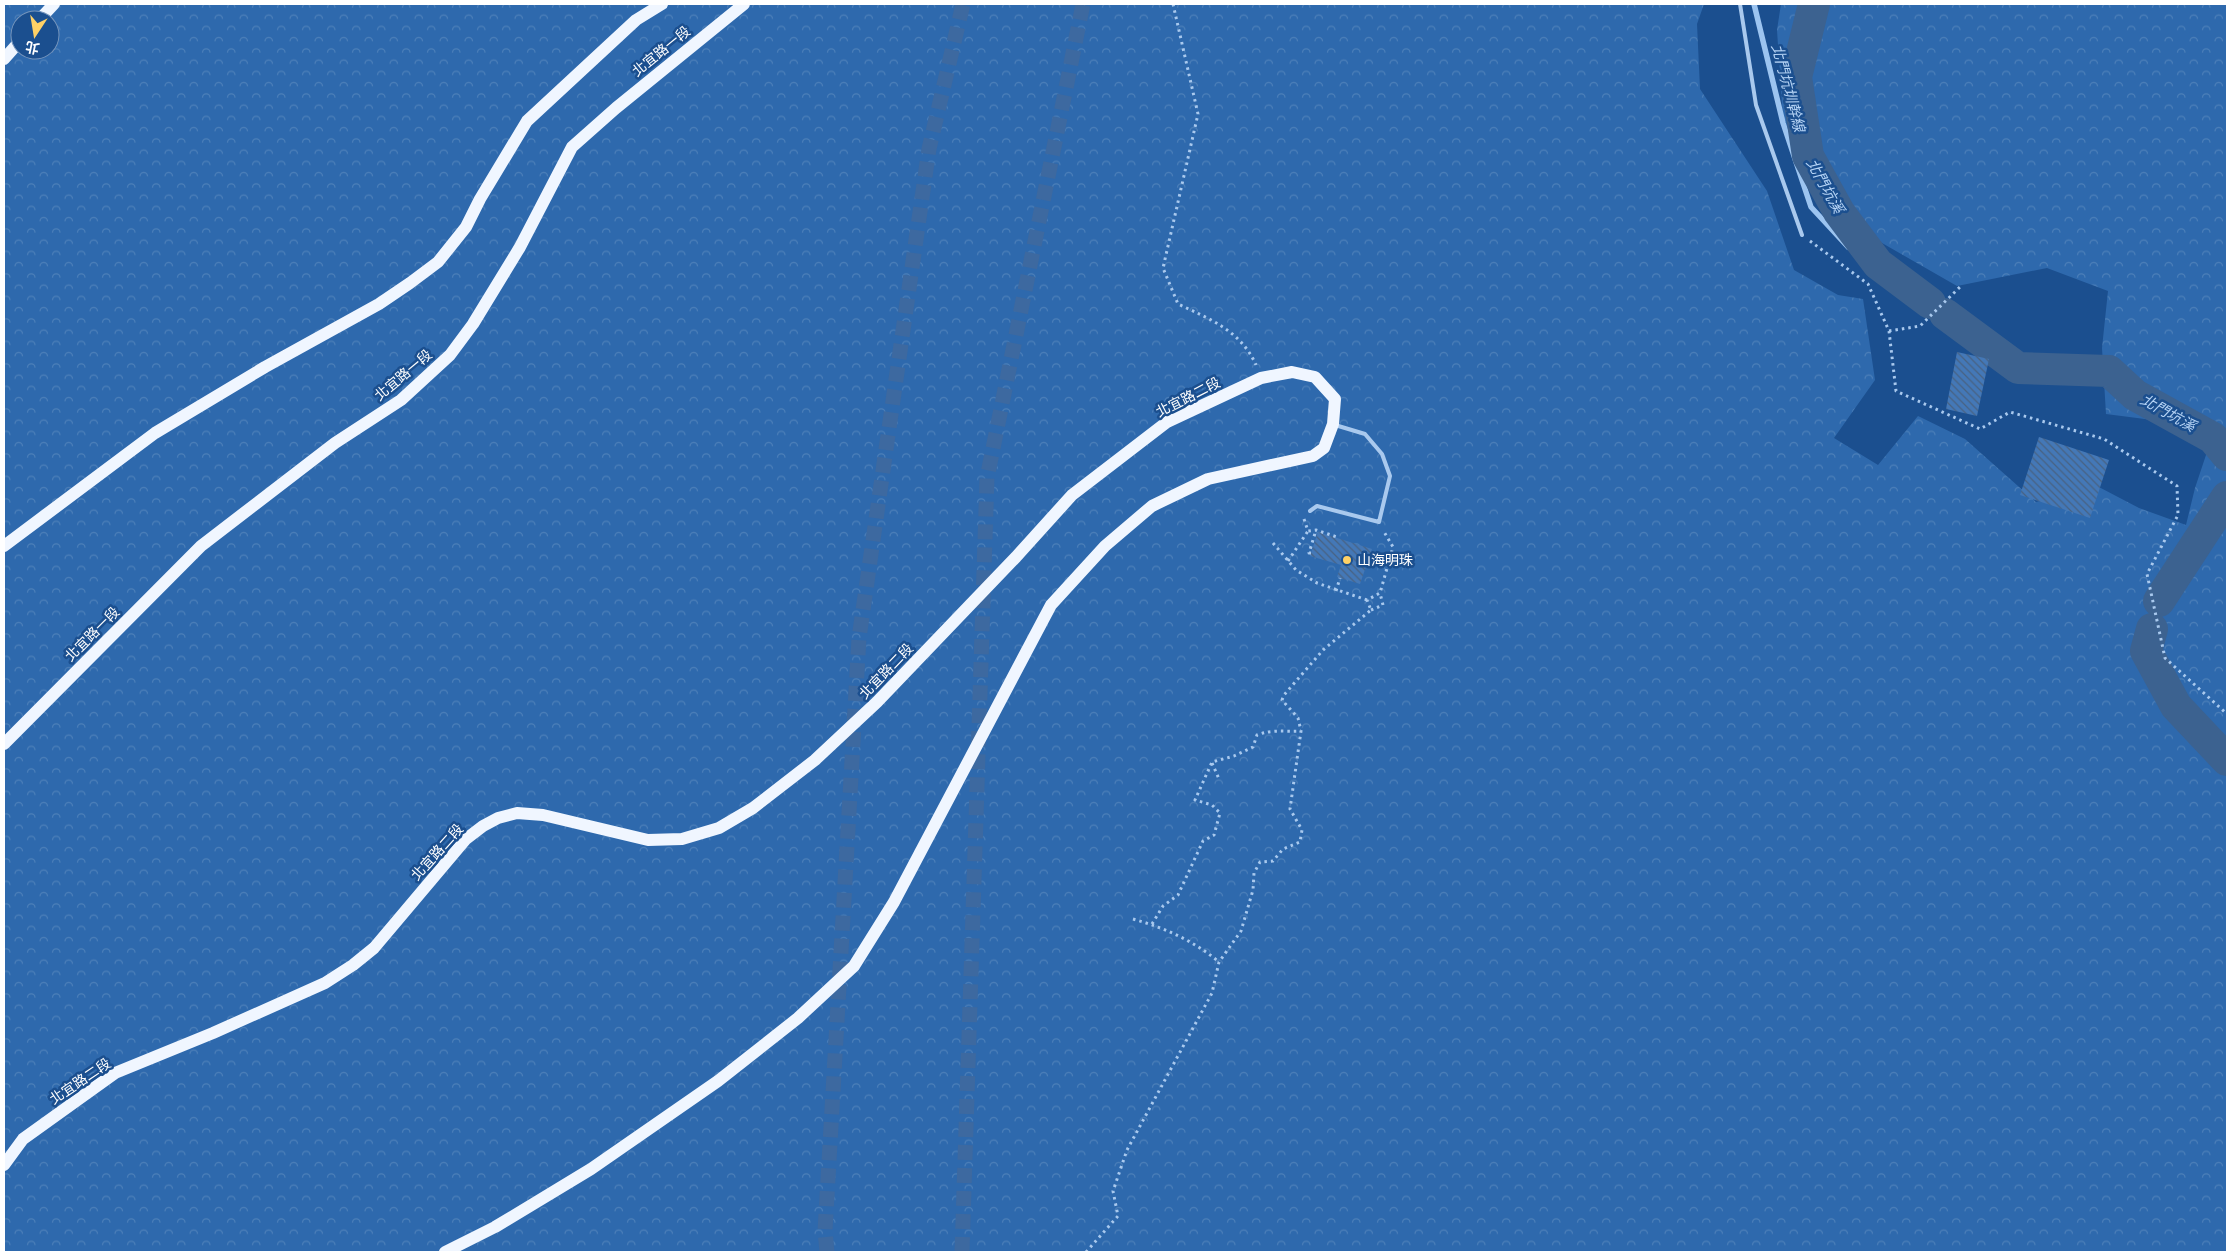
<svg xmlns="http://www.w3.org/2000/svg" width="2231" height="1256" font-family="Figtree,'Noto Sans TC',sans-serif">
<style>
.forest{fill:url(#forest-crowns);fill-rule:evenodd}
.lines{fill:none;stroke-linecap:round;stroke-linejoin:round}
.stream{stroke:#9cc4f0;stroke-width:5.5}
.river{stroke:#3c6290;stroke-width:32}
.building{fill:url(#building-back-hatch)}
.highway-tunnel{stroke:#3d69a0;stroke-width:15;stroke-dasharray:15 8;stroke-linecap:butt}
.path{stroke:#a9c9ee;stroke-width:3;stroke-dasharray:2.5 4;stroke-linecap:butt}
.lane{stroke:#a9c9ee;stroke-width:4}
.primary{stroke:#f0f6ff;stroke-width:12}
.poi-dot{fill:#ffd166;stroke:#1b4f8f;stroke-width:2}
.labels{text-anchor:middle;stroke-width:5;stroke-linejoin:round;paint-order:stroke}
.street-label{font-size:14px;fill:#fff;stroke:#1b4f8f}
.poi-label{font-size:14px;fill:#fff;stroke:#1b4f8f;text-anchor:start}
.water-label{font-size:15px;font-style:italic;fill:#b5d3f5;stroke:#1b4f8f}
</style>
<defs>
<pattern id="forest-crowns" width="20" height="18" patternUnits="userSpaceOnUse" patternTransform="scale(1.25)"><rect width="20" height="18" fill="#2e69ad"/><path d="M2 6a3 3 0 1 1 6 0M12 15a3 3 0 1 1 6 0" fill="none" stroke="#4d80b9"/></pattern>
<pattern id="building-back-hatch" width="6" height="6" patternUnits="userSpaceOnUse" patternTransform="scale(1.25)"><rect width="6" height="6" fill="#4478b7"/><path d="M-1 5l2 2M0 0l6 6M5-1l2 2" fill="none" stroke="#486282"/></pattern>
</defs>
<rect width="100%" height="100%" fill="#1b4f8f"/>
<!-- forest -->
<path class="forest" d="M 5,4 L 1704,4 L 1697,24 L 1700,89 L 1767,191 L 1794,270 L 1838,295 L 1863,299 L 1875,380 L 1834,438 L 1878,465 L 1918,416 L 1965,439 L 2036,502 L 2095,485 L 2139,508 L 2186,525 L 2195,488 L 2215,428 L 2106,414 L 2102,348 L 2108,291 L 2047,268 L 1957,286 L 1882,243 L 1804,181 L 1783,120 L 1777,30 L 1781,4 L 2227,4 L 2227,1252 L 4,1252 L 4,5 ZM 20,20 L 50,20 L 50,50 L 20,50 Z"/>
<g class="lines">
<!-- stream -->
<path class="stream" d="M 1754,4 L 1783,123 L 1811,207 L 1848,247 L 1878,264"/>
<!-- river -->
<path class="river" d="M 1814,4 L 1796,77 L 1808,156 L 1839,212 L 1878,264 L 1930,303
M 1945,314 L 2018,368 L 2109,371 L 2135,395 L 2213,438 L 2227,455
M 2159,601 L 2227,497
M 2152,629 L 2146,651 L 2176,706 L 2227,760"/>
</g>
<!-- building -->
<path class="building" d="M 1957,352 L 1989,359 L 1977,416 L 1946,409 Z
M 2039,437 L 2109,460 L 2090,518 L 2020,495 Z
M 1318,532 L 1372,549 L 1360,584 L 1337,577 L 1341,565 L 1310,556 Z"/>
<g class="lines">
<!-- highway-tunnel -->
<path class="highway-tunnel" d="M 827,1252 L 825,1231 L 859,638 L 929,149 L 963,4
M 962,1252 L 987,478 L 1083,4"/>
<!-- path -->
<path class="path" d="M 1173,4 L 1198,114 L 1163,268 L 1178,304 C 1210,319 1241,331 1256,365
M 1810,241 L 1868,284 L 1889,331 L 1896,391 L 1980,429 L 2010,412 L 2104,439 L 2177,486 L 2178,515 L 2147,574 L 2165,658 L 2227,714
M 1889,331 L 1920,326 L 1960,287
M 1304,519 L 1308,531 L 1316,530 L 1337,537
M 1273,543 L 1296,570 L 1317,583 L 1367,600
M 1311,553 L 1309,553 L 1316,530
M 1288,561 L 1308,531
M 1336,591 L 1340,578
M 1371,610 L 1383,605 L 1380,593
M 1212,763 L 1219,779
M 1133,919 C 1165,928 1194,941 1219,962
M 1152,924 L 1163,906 L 1178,895 L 1203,841 L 1214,835 L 1220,813 L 1212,805 L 1195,800 L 1212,762 L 1234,756 L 1253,747 L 1257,735 C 1272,729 1285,732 1301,731
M 1086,1252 L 1118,1216 L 1113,1191 L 1127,1150 L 1212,993 L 1219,962 L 1241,931 L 1253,890 L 1254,873 L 1260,862 L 1273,861 L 1283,849 L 1300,842 L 1302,830 L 1290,809 L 1301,731 L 1298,718 L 1282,700 L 1284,695 L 1323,650 L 1371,610 L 1367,600 L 1380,593 L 1393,547 L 1383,530"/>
<!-- lane -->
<path class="lane" d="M 1740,4 L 1756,105 L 1802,235
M 1310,511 L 1317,506 L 1379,522 L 1390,476 L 1382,454 L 1365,434 L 1335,425"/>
<!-- primary -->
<path class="primary" d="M 39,20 L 54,4
M 4,59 L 20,41
M 4,546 L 155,433 L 265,367 L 379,304 L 410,283 L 438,262 L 466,227 L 480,199 L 527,121 L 636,20 L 662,4
M 4,744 L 201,546 L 335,443 L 401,400 L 450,355 L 473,324 L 520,247 L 572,147 L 616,108 L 744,4
M 4,1165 L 23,1139 L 115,1073 L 213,1033 L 325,983 L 353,965 L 374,948 L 466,839 L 483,826 L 498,818 L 517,813 L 543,815 L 648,840 L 682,839 L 719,828 L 753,808 L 815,760 L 877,702 L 1016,557 L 1072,495 L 1167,422 L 1261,378 L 1292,372 L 1315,377 L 1335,399 L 1333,424 L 1324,448 L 1313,456 L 1208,479 L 1152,506 L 1105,546 L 1051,605 L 894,902 L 854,966 L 798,1018 L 718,1081 L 591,1169 L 495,1227 L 445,1252"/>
</g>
<!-- markers -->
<circle class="poi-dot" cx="1347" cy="560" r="5"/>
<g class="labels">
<!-- street labels -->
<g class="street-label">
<text transform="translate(661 51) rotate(-39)" y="5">北宜路一段</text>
<text transform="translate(403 375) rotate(-40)" y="5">北宜路一段</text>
<text transform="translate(1188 397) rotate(-27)" y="5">北宜路二段</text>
<text transform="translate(92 634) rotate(-45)" y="5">北宜路一段</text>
<text transform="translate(886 671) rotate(-46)" y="5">北宜路二段</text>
<text transform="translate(437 852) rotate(-48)" y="5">北宜路二段</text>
<text transform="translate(80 1081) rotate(-34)" y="5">北宜路二段</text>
</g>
<!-- poi labels -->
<g class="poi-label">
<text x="1357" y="565">山海明珠</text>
</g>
<!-- water labels -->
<g class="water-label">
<text transform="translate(1788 88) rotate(75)" y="5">北門坑圳幹線</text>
<text transform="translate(1825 186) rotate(61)" y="5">北門坑溪</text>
<text transform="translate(2168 413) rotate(29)" y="5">北門坑溪</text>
</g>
</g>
<!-- border -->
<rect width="2231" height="1256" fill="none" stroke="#ffffff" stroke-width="10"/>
<!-- north arrow -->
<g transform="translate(35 35) rotate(192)"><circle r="24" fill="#1b4f8f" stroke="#7695bc"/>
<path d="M0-4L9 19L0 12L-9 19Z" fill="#ffd166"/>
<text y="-8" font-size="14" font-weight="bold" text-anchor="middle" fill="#ffffff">北</text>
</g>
</svg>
